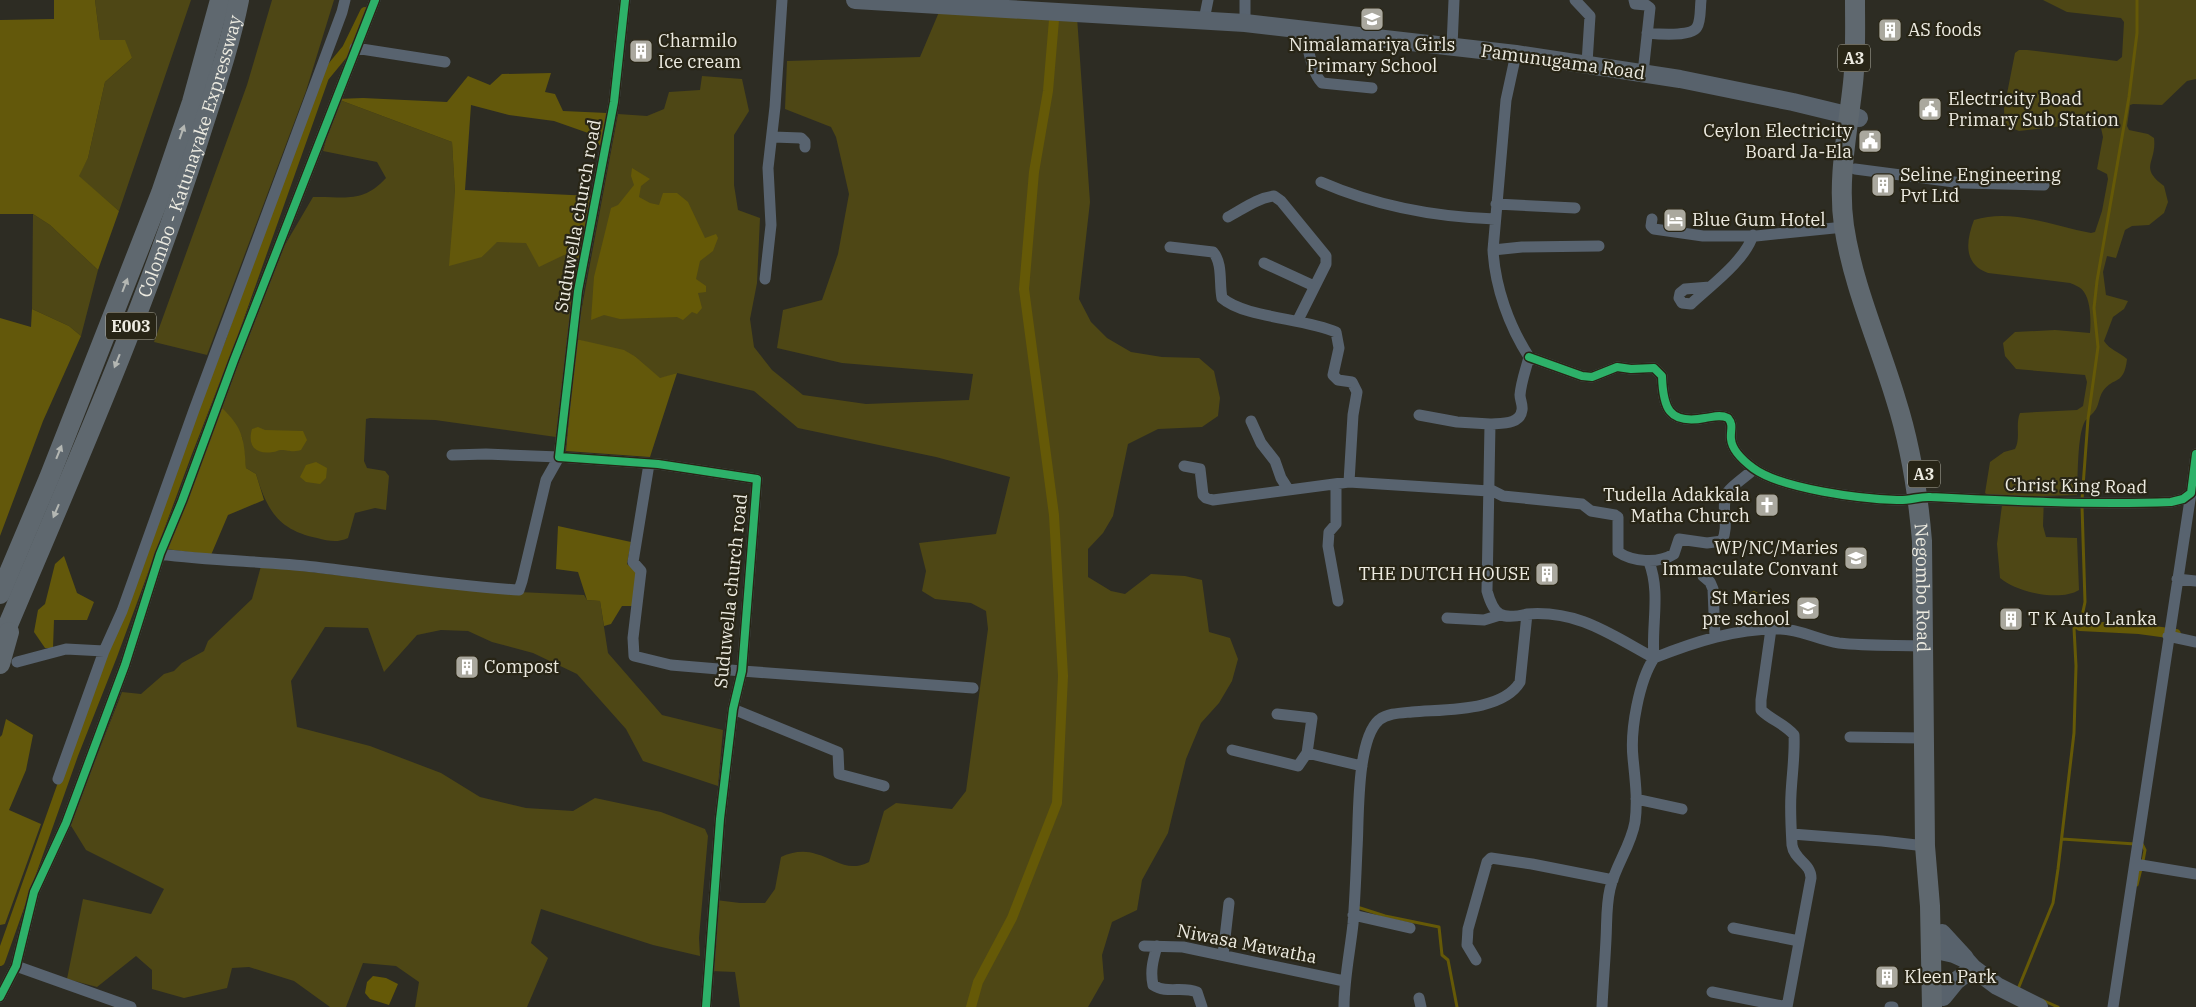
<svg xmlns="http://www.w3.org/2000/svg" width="2196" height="1007" font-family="'IBM Plex Serif',serif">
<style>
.green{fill:#4e4715}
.forest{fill:#63580b}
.water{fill:#655907}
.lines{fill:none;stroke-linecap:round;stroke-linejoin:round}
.stream{stroke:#655907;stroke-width:3}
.canal{stroke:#655907;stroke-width:10}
.street{stroke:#58636f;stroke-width:11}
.primary{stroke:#58626c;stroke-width:18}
.highway{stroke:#5f686f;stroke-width:20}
.cycleway-casing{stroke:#282516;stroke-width:11}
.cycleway{stroke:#2db169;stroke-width:8}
.oneway{fill:#b4b7b3}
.labels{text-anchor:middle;stroke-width:4.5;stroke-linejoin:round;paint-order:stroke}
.shield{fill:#282516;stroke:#b2b0a4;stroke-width:1}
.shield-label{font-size:16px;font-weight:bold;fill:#edebe1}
.poi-label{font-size:18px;fill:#edebe1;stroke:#282516;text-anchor:start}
.street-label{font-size:18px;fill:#edebe1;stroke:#282516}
</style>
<rect width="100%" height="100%" fill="#2d2c23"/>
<!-- green -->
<path class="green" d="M 95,0 L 191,0 L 119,211 L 78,176 L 88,158 L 105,82 L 132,58 L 100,40 Z
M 272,0 L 334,0 L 306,91 L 207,355 L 154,342 L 247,85 Z
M 2043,0 L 2196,0 L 2196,79 L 2187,81 L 2162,105 L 2133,104 L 2130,105 L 2127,126 L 2129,130 L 2148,134 L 2154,138 C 2157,163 2138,167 2164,186 L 2168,202 L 2164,213 L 2149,225 L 2132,226 L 2125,230 L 2116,258 L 2107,256 L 2103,272 L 2106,295 L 2128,301 L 2124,309 L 2113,317 L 2104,341 C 2110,350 2119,352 2127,359 C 2124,386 2114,376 2103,391 C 2099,397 2099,404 2096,409 C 2093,414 2088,417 2085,421 C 2077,435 2078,478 2077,495 L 2044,496 L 2043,526 L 2046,537 L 2077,538 L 2079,590 C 2060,602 2016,592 2000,578 L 1997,544 L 2002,505 L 1985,493 L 1990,462 L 2004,452 L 2015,449 C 2021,438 2015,425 2020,413 L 2077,410 L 2083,406 L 2087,382 L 2085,375 L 2016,369 L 2005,356 L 2003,343 L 2015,332 L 2055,330 L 2090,333 C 2091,322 2091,302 2084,292 C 2081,287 2075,285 2070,283 L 1988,273 C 1963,264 1966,241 1974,220 C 2012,208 2053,226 2091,233 L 2095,232 L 2102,211 L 2108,179 L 2107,174 L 2097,169 L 2103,137 L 2101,128 L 2094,124 L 2088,123 L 2019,131 L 2005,125 L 2004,109 L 2015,53 L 2019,50 L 2027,50 L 2117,61 L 2122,57 L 2124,22 L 2121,18 L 2067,12 Z
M 939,12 L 1077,17 L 1090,202 L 1079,299 L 1091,322 L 1107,338 L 1131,352 L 1162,357 L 1199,358 L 1214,371 L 1220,398 L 1218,416 L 1202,427 L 1158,429 L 1128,444 L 1113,516 L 1103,533 L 1088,549 L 1088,577 L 1111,591 L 1125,594 L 1151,574 L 1185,576 L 1202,580 L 1209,632 L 1230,638 L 1238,659 L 1232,681 L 1219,703 L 1201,723 L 1186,759 L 1168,833 L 1142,880 L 1137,910 L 1112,922 L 1102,955 L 1104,979 L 1088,1007 L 740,1007 L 735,972 L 711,971 L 716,900 L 740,903 L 765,903 L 775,889 L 781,857 C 791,852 805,850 816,854 C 836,859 847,873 869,862 L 884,811 L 896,803 L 952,809 L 966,791 L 988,629 L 986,611 L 971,603 L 935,599 L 922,591 L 926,571 L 919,543 L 996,534 L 1010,477 L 936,457 L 798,428 L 754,391 L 677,373 L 660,379 L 636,357 L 576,339 L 618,114 L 647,116 L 664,109 L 669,92 L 700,90 L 702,76 L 742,79 L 749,111 L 734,135 L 734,185 L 738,210 L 760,218 L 757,283 L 750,319 L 754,347 L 772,370 L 803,395 L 866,404 L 969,400 L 973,374 L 842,363 L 777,348 L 783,310 L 822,300 L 838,254 L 849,194 L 836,137 L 831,127 L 785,109 L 787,61 L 920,57 Z
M 337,99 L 452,142 L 455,193 L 482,257 L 496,242 L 526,242 L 564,255 L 578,262 L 556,437 L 435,420 L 370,418 L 366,419 L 364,461 L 367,468 L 385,471 L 389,476 L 386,510 L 375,508 L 355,513 L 348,538 C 337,543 329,541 317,538 C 278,530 267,510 256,474 L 246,468 L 242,437 L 221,407 L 279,255 L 313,197 C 345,196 362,204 386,178 L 377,162 L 323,151 Z
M 33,214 L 50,225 L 98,270 L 81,336 L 69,326 L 32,309 Z
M 261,566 L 453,589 L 584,595 L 587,600 L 600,601 L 608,653 L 662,715 L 723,730 L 718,786 L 643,761 L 626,729 L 577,674 L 533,653 L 492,642 L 468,631 L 441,630 L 417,635 L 384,672 L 368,628 L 325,627 L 291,681 L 297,727 L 370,746 L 441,773 L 480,797 L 526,808 L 573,811 L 595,798 L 661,812 L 705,829 L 708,836 L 699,938 L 700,956 L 653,945 L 541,909 L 531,943 L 548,958 L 527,1007 L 415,1007 L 419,982 L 396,966 L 363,963 L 346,1007 L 330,1007 L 294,981 L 249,967 L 232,968 L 227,988 L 184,998 L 152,989 L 152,970 L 136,956 L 97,987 L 67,979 L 83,899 L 151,914 L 164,889 L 86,850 L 70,824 L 122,692 L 141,694 L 164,674 L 174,671 L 182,663 L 204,651 L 208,641 L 252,599 Z"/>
<!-- forest -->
<path class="forest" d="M 54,0 L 95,0 L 100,40 L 125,40 L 132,58 L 105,82 L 88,158 L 79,176 L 119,211 L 98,270 L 50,225 L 33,214 L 0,214 L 0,20 L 54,19 Z
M 551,73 L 545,92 L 555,94 L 563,111 L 607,113 L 601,147 L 591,134 L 554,121 L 509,115 L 471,105 L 465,190 L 592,196 L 578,262 L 564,255 L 539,267 L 526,243 L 497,242 L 482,257 L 449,266 L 455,193 L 452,142 L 337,99 L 363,98 L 447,102 L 468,76 L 490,85 L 502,74 Z
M 32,309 L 69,326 L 81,336 L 43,421 L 0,536 L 0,318 L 31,327 Z
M 576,339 L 624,350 L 636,357 L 660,378 L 677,373 L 650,457 L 566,451 Z
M 221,407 C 243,428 244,438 246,468 L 256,474 L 264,500 L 228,515 L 211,555 L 166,549 Z
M 558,526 L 631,542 L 627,564 L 637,572 L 634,606 L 622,606 L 611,624 L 604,626 L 600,601 L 587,600 L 578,572 L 556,569 Z
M 64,556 L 77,593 L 94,602 L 87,620 L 54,620 L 53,648 L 45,648 L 34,632 L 38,610 L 45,604 L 55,564 Z
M 6,719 L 33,735 L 26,770 L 9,810 L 41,824 L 5,924 L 0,925 L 0,737 L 2,735 Z"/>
<!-- water -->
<path class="water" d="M 632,168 L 650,179 L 641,186 L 639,197 L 650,203 L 659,205 L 663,193 L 677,193 L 688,202 L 705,238 L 716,234 L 718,238 L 713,251 L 700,261 L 696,279 L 706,286 L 706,292 L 698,293 L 702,308 L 697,314 L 692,312 L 683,320 L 677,317 L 620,319 L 604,315 L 591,320 L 594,277 L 611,208 L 618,205 L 634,185 L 631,176 Z
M 258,427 L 265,430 L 303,431 L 307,440 L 301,450 C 289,453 291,450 281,450 C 278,450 276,452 273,452 C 256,455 247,446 252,429 Z
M 316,462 L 327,468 L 326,478 L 320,484 L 306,482 L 300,477 L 306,465 Z
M 1754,591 L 1762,595 L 1760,600 L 1750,601 L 1748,598 L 1749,593 Z
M 373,976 L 386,978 L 398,984 L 389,1005 L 370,999 L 365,993 L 367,982 Z"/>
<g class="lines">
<!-- stream -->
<path class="stream" d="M 2082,500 L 2088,419 L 2098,347 L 2094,308 L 2097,281 L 2129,97 L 2137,33 L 2137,0
M 2062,839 L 2135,844
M 2142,844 L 2145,850 L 2143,861
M 2137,885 L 2141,869
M 1357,907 L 1385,916 L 1439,927 L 1442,955 L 1448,960 L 1457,1007
M 2018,989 L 2053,903 L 2058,869 L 2074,733 L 2076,666 L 2074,628 L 2080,626 L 2085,602 L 2082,506
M 2042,1000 L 2058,1007"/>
<!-- canal -->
<path class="canal" d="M 2080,626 L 2139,629 L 2176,634
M 0,961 L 73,755 L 112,656 L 187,453 L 231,340 L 324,77 L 347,49 L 365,12
M 971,1007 L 978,982 L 1012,918 L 1057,803 L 1063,676 L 1054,515 L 1024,289 L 1034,172 L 1048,91 L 1054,20"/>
<!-- street -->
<path class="street" d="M 625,0 L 614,102 L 578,291 L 559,457 L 658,464 L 757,479 L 742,671 L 733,709 L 720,819 L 706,1007
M 1575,0 L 1590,16 L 1587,63
M 1634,0 L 1635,4 L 1646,5 L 1650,8 L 1643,73
M 1204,20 L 1208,0
M 1245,23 L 1245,0
M 1303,29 C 1308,45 1311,72 1322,83 L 1372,88
M 1647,33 C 1657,34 1692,37 1697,27 C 1701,21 1700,8 1701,0
M 1452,46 L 1454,0
M 355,48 L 445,62
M 1516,54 L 1506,100 L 1493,250 C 1495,287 1509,326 1529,357 C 1526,369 1521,382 1520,395 C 1520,400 1523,405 1522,410 C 1520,425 1501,423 1490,424 L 1487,591 C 1494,616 1501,620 1527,614
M 773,137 L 801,138 L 805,142 L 805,147
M 1855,169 L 1962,183 L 2044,185
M 1321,182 C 1376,206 1436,217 1495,219
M 1496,204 L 1575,208
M 1228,217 C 1243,209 1257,198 1274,196 L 1281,201 L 1326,256 L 1326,264 L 1298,320
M 1652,219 L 1651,226 L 1654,229 L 1703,236 L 1756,236 L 1844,227
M 1170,247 L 1213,252 C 1223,263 1219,284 1222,298 C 1245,318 1304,318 1336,332 L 1339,348 L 1333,375 L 1338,380 L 1352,382 L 1357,392 L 1353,415 L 1349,482
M 1493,250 L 1522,247 L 1599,246
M 1264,263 L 1314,286
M 765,279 L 771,225 L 768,168 L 775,107 L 782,0
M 1710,287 L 1685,289 L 1680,293 L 1679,298 L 1682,303 L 1691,304 C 1710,286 1745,261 1753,235
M 1529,357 L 1582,376 L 1592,377 L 1617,367 L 1631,369 L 1654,368 L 1662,376 C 1663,407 1668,425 1705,418 C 1713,417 1720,414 1728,418 C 1734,425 1730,431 1731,439 C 1732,451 1745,462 1753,468 C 1781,489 1862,499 1897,500 C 1909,501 1920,496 1931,497 C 2010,501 2092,505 2171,502 L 2183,499 L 2191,493 L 2196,454
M 1419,415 L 1457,422 L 1490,424
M 1251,421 L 1261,443 L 1275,461 L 1281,478 L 1288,489
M 649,464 L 633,562 L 641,571 L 633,638 L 634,656 L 671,665 L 742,671 L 973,688
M 1184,466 L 1200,469 L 1203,495 L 1206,498 L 1213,500 L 1349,482 L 1489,491
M 1336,485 L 1336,524 L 1329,532 L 1328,546 L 1338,601
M 1489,489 L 1503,496 L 1582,504 L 1591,511 L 1615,515 L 1618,517 L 1618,552 C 1633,562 1658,564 1674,554 L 1679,539 L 1707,543 L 1722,541 C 1730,525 1720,508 1727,493 C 1730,487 1748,475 1754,469
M 160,554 C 211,561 263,561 315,567 C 383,575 450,586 519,590 L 522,581 L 546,480 L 559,457 L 486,454 L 452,455
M 1649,562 C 1661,593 1651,626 1654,658
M 1703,576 L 1710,582 L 1713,589 L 1715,637
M 2177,579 L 2196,581
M 1447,618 L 1484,620 L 1500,615
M 1771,629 L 1761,700 L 1761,710 C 1771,720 1785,724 1794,735 C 1795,755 1792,774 1791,794 C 1790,810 1791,828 1792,845 C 1794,860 1811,863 1811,878 L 1787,1007
M 2168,636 L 2196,642
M 17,662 L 66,649 L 104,651
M 733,709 L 838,752 L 839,774 L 884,786
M 1850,737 L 1924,738
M 1232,750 L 1298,766 L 1307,753 L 1312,718 L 1277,714
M 1307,753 L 1362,766
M 58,779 L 104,651 L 122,611 L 194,410 L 342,12 L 345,0
M 1636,799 L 1682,809
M 1792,834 L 1882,841 L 1925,846
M 2135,864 L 2196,874
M 1353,915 L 1410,928
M 1733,928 L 1799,941
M 1144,946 L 1183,947 L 1344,981
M 1157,946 C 1153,960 1150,971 1153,985 C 1166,994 1183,986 1197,992 L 1202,1007
M 1223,955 L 1229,903
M 1476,960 L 1467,945 L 1468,929 L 1487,862 L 1491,858 L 1532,864 L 1613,880
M 16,966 L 131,1007
M 1712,992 L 1787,1007
M 0,997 L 16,966 L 34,892 L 66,823 L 125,665 L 160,554 L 182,501 L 234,360 L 375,0
M 1419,998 L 1421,1007
M 1344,1007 C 1344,979 1350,952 1353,924 C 1355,899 1356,874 1357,849 C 1359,820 1356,740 1379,720 C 1388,713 1401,713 1412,712 C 1444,709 1502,712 1520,682 L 1527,614 C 1579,610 1611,635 1654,658
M 1602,1007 C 1603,984 1605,961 1606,939 C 1607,922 1606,906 1610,889 C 1615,866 1631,846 1635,822 C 1638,800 1635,779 1633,758 C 1630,730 1639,681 1654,658 C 1694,642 1737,628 1780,629 C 1800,629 1818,640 1839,643 C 1866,646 1895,645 1923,646
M 1890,1007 L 1893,1007
M 2113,1007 L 2191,493"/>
<!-- primary -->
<path class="primary" d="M 855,0 L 1245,23 L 1516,54 L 1680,79 L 1793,102 L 1859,118
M 1942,933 L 1965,958
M 1931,949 L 1954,954 L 1965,959 L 1973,968 L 1997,986 L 2039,1007
M 1943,997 L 1956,981 L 1973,968"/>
<!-- highway -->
<g class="highway">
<path id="s1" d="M 1855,0 C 1855,28 1856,55 1853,83 C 1848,131 1837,178 1844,226 C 1853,286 1879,343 1896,400 C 1911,447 1918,493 1922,541 L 1925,846 L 1930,906 L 1932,1007"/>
<path d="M 0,594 L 49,478 L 161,193 L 192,102 L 220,0"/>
<path id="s2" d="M 0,644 C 69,480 143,315 197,145 C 212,97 229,50 239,0"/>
<path d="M 0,664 L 9,632"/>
</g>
<!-- cycleway casing -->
<g class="cycleway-casing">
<path id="cycleway" d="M 625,0 L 614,102 L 578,291 L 559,457 L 658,464 L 757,479 L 742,671 L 733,709 L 720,819 L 706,1007
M 1529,357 L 1582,376 L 1592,377 L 1617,367 L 1631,369 L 1654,368 L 1662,376 C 1663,407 1668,425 1705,418 C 1713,417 1720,414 1728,418 C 1734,425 1730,431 1731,439 C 1732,451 1745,462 1753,468 C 1781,489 1862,499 1897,500 C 1909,501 1920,496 1931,497 C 2010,501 2092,505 2171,502 L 2183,499 L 2191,493 L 2196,454
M 0,997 L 16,966 L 34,892 L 66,823 L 125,665 L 160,554 L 182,501 L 234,360 L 375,0"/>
</g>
<!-- cycleway -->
<use href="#cycleway" class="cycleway"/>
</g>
<!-- one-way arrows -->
<defs><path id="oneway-solid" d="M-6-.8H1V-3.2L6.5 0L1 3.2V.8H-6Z" transform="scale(1.25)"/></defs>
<g class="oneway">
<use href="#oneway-solid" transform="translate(182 132) rotate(-71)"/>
<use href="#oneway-solid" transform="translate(125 285) rotate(-69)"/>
<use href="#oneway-solid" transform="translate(117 361) rotate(112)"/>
<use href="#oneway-solid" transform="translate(59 452) rotate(-68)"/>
<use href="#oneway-solid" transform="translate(56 511) rotate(113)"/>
</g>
<!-- icons -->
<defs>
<g id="school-square" transform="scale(1.25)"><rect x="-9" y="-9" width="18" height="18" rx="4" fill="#aaa89e" stroke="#282516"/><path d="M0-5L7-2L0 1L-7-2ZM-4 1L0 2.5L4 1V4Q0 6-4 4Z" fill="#fff"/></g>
<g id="building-square" transform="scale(1.25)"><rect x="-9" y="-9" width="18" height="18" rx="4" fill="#aaa89e" stroke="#282516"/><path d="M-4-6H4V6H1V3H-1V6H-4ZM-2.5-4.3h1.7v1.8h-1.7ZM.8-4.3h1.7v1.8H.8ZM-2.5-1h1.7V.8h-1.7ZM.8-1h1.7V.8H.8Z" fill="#fff"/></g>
<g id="civic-square" transform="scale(1.25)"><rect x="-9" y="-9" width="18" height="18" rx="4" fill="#aaa89e" stroke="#282516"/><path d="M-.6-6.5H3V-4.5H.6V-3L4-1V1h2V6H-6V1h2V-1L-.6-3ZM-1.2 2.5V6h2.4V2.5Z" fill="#fff"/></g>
<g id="hotel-square" transform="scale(1.25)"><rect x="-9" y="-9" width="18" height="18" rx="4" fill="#aaa89e" stroke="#282516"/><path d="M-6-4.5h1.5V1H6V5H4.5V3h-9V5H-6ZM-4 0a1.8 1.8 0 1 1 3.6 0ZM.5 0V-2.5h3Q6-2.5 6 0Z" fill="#fff"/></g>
<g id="church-square" transform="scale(1.25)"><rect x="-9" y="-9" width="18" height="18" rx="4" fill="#aaa89e" stroke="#282516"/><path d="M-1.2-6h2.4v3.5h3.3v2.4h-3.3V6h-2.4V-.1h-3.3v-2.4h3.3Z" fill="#fff"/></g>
</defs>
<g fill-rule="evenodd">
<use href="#school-square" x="1372" y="19"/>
<use href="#building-square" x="1890" y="30"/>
<use href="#building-square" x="641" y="51"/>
<use href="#civic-square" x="1930" y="109"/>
<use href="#civic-square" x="1870" y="141"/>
<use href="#building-square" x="1883" y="185"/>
<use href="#hotel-square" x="1675" y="220"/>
<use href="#church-square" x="1767" y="505"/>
<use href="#school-square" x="1856" y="558"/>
<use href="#building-square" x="1547" y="574"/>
<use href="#school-square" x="1808" y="608"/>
<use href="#building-square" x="2011" y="619"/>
<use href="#building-square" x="467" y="667"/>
<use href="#building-square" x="1887" y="977"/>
</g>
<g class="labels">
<!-- shield labels -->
<g class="shield">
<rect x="1838" y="44.5" width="32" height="27" rx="4"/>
<rect x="106" y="312.5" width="50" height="27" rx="4"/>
<rect x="1908" y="460.5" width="32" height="27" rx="4"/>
</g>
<g class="shield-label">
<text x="1854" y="64">A3</text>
<text x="131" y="332">E003</text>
<text x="1924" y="480">A3</text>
</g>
<!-- poi labels -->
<g class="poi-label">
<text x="1908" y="36">AS foods</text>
<text x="658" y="47">Charmilo<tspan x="658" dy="21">Ice cream</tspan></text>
<text x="1372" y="51" text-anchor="middle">Nimalamariya Girls<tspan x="1372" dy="21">Primary School</tspan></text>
<text x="1948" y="105">Electricity Boad<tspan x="1948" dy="21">Primary Sub Station</tspan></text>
<text x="1852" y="137" text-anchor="end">Ceylon Electricity<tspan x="1852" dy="21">Board Ja-Ela</tspan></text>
<text x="1900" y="181">Seline Engineering<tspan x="1900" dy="21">Pvt Ltd</tspan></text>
<text x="1692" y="226">Blue Gum Hotel</text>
<text x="1750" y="501" text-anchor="end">Tudella Adakkala<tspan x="1750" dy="21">Matha Church</tspan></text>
<text x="1838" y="554" text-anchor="end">WP/NC/Maries<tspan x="1838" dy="21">Immaculate Convant</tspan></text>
<text x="1530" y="580" text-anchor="end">THE DUTCH HOUSE</text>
<text x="1790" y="604" text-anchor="end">St Maries<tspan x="1790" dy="21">pre school</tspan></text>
<text x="2028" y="625">T K Auto Lanka</text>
<text x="484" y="673">Compost</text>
<text x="1904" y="983">Kleen Park</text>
</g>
<!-- street labels -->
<g class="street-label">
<text transform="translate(1563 62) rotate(8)" y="6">Pamunugama Road</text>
<text dy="6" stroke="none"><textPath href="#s2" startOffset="524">Colombo - Katunayake Expressway</textPath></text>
<text transform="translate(578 216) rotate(-80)" y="6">Suduwella church road</text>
<text transform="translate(2076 486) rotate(1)" y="6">Christ King Road</text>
<text dy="6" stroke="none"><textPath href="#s1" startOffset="599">Negombo Road</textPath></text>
<text transform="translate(731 591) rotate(-84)" y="6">Suduwella church road</text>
<text transform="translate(1247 944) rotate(11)" y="6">Niwasa Mawatha</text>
</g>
</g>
</svg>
